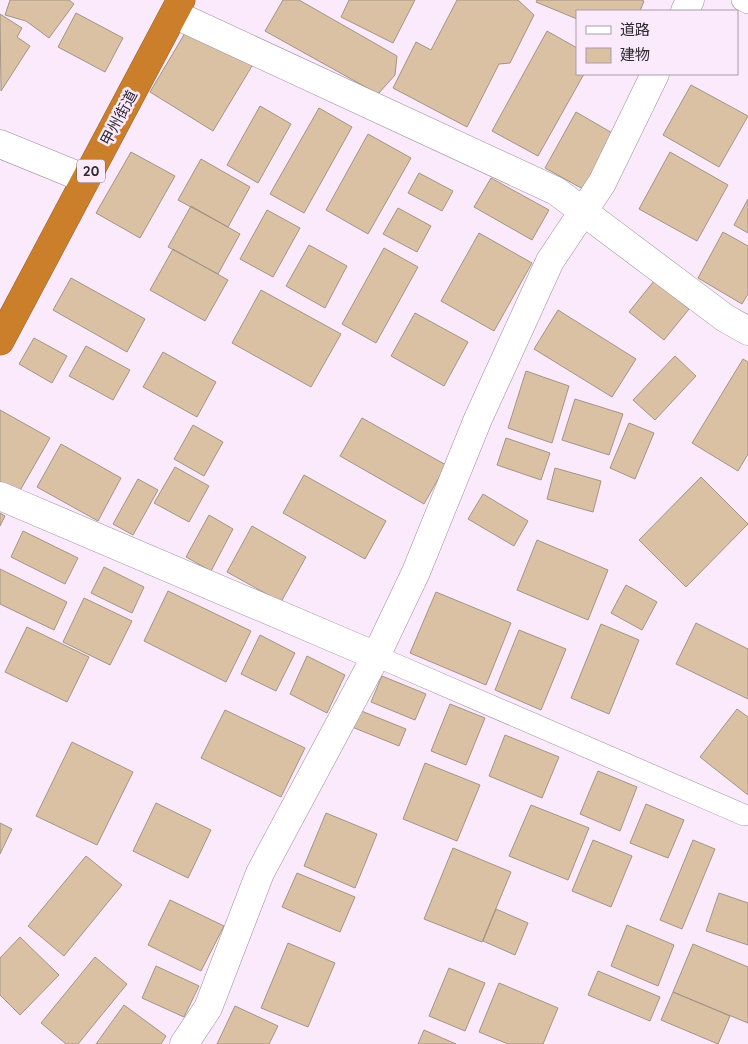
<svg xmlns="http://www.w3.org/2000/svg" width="748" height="1044" font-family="Quicksand,'Noto Sans JP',sans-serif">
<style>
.building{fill:#dbc1a4;stroke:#a39484}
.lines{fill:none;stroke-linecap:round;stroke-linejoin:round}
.lane-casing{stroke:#9c8d9c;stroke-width:22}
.street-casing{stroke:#9c8d9c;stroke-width:29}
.highway-casing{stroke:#95612c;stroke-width:29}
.lane{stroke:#fff;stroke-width:21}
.street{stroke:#fff;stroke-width:28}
.highway{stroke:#cc7f2b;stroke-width:28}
.labels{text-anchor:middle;stroke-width:5;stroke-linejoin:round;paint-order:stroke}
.shield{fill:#fbeafc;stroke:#6c626c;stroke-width:1}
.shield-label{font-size:14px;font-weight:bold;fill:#2e282f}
.street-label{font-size:15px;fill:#2e282f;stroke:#fbeafc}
</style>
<rect width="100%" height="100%" fill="#fbeafc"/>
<!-- building -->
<path class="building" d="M 10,0 L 69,0 L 74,4 L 49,38 L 26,21 L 5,15 Z
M 283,0 L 299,0 L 397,56 L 395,75 L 378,94 L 265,31 Z
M 349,0 L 415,0 L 393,43 L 341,17 Z
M 457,0 L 518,0 L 534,15 L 510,63 L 499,64 L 467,127 L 393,88 L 416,42 L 431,50 Z
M 537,0 L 642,0 L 644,1 L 640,11 L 577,11 L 577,19 L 536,2 Z
M 76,13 L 123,38 L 105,72 L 58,47 Z
M 0,14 L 22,28 L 17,37 L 30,46 L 1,91 Z
M 191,23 L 255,61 L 213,131 L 150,92 Z
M 547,31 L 577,48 L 577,74 L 584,74 L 538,156 L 492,131 Z
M 691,85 L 748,116 L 719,167 L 663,135 Z
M 260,106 L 291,124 L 258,183 L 227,165 Z
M 319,108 L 352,127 L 304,213 L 270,194 Z
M 576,112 L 614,134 L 583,189 L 545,168 Z
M 368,134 L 411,158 L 368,234 L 326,210 Z
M 131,152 L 175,176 L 140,238 L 96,213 Z
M 670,152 L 728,185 L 697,241 L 639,209 Z
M 201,159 L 250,187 L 228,227 L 178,200 Z
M 419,173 L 453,191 L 442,211 L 408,193 Z
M 491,178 L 549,210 L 532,240 L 474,207 Z
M 748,199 L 748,233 L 734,225 Z
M 191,206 L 240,234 L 218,274 L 168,247 Z
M 398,208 L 431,226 L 417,252 L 383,234 Z
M 267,210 L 300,228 L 273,277 L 240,259 Z
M 723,232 L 748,246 L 748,294 L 742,304 L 698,278 Z
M 479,233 L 532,263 L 494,331 L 441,301 Z
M 309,245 L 347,266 L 325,308 L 286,286 Z
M 384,248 L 418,267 L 376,343 L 342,324 Z
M 173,249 L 228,280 L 205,321 L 150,290 Z
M 71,278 L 145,319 L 127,352 L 53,310 Z
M 654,281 L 689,309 L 664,340 L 629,312 Z
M 261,290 L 341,334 L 311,387 L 232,343 Z
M 558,310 L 636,359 L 612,397 L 534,349 Z
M 415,313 L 468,342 L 444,386 L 391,356 Z
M 34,338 L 67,356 L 52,383 L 19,364 Z
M 86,346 L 130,370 L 113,400 L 69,376 Z
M 163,352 L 216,382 L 197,417 L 143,387 Z
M 675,356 L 696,376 L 655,420 L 633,400 Z
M 743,359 L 748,362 L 748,454 L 738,471 L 692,443 Z
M 526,371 L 569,386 L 552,443 L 508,428 Z
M 575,399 L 623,414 L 609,455 L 562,440 Z
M 0,410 L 50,438 L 18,494 L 0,484 Z
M 362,418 L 446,465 L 424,504 L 340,456 Z
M 629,423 L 654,433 L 635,479 L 610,468 Z
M 193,425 L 223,442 L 204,476 L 174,459 Z
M 506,438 L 550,453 L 541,480 L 497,465 Z
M 61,444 L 121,478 L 98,521 L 37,487 Z
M 175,467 L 209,486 L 189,522 L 154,503 Z
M 555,468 L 601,481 L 593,512 L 547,499 Z
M 304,475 L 386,521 L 365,559 L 283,513 Z
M 701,477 L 748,524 L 686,587 L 639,540 Z
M 138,479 L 158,490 L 133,535 L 113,524 Z
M 483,494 L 528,521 L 514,546 L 468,519 Z
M 0,513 L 5,516 L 0,526 Z
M 209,515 L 233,529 L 211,571 L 186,557 Z
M 252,526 L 306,557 L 281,602 L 227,572 Z
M 23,531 L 78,558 L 65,584 L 11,557 Z
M 537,540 L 608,570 L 588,620 L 517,590 Z
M 104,567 L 144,587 L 132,613 L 91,593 Z
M 0,569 L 67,602 L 54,630 L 0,604 Z
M 626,585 L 657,602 L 642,630 L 611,613 Z
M 168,591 L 251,631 L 226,682 L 144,641 Z
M 436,592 L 511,623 L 486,685 L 410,653 Z
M 84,598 L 132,621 L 110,665 L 63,642 Z
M 696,623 L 748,649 L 748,699 L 676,664 Z
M 601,624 L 639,640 L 609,714 L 571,698 Z
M 27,627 L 89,657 L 67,702 L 5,672 Z
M 519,630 L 566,649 L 541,710 L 495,690 Z
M 260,635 L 295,653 L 276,691 L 241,674 Z
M 307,656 L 345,675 L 327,713 L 290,694 Z
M 382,676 L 426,694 L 415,720 L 371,702 Z
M 450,704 L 485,718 L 466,765 L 431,751 Z
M 737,709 L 748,717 L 748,795 L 700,757 Z
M 225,710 L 305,748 L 281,797 L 201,758 Z
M 359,710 L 406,729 L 399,746 L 352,727 Z
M 505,735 L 559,757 L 542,798 L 489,776 Z
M 72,742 L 133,772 L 97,845 L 36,816 Z
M 425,763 L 480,785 L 457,841 L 403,819 Z
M 598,771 L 637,787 L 620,831 L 580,814 Z
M 156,803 L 211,830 L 188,878 L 133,851 Z
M 646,804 L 684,820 L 668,858 L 630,843 Z
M 531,805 L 589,828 L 568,880 L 509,856 Z
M 326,813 L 377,834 L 355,888 L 304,866 Z
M 0,823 L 12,829 L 0,854 Z
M 593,840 L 632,856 L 611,907 L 572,891 Z
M 693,840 L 715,849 L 682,929 L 660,920 Z
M 453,848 L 511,872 L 482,942 L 424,919 Z
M 86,856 L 122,885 L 64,956 L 28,926 Z
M 297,873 L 355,897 L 340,932 L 282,907 Z
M 719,893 L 748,903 L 748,945 L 706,931 Z
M 170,900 L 224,926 L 201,971 L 148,945 Z
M 496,909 L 528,923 L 515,955 L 483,941 Z
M 627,925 L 674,945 L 658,986 L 611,966 Z
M 20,937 L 59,975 L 20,1015 L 0,995 L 0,958 Z
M 288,943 L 335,963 L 308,1027 L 261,1008 Z
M 693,944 L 748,967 L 748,1023 L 673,992 Z
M 95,957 L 127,984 L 78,1044 L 66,1044 L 41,1023 Z
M 156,966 L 199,986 L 184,1017 L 142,998 Z
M 449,968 L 485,983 L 465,1031 L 429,1016 Z
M 598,971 L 660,997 L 650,1021 L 588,995 Z
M 499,983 L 558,1008 L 543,1044 L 508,1044 L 479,1032 Z
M 673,992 L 730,1016 L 718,1044 L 661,1020 Z
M 124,1005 L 166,1036 L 161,1044 L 96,1044 Z
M 235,1006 L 278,1026 L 269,1044 L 217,1044 Z
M 424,1030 L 456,1044 L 418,1044 Z"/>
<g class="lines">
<!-- lane casing -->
<g class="lane-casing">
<path id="lane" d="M 742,0 L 748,3
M 376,656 L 744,815"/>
</g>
<!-- street casing -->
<g class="street-casing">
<path id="street" d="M 685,11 L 690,0
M 174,14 L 556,191 L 725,318 L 748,331
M 0,144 L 86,179
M 0,496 L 376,656
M 184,1044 L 208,1008 L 260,873 L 376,656 L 416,572 L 478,419 L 550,261 L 602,183 L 655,74"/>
</g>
<!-- highway casing -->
<g class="highway-casing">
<path id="highway" d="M 0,341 L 181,0"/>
</g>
<!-- lane -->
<use href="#lane" class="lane"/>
<!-- street -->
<use href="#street" class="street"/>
<!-- highway -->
<use href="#highway" class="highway"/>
</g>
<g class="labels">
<!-- shield labels -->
<rect class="shield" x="77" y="159.5" width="28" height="23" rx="4"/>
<g class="shield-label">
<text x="91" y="176">20</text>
</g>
<!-- street labels -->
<g class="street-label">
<text transform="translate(119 118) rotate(-62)" y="5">甲州街道</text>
</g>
</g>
<!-- legend -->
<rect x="576" y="10" width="162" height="65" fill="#fbeafc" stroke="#a99caa"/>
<rect x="586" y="26" width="25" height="8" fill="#ffffff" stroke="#a99caa"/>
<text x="620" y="35" font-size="15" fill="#2e282f">道路</text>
<rect x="586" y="48" width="25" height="15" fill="#dbc1a4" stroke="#a99caa"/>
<text x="620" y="60" font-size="15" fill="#2e282f">建物</text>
</svg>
